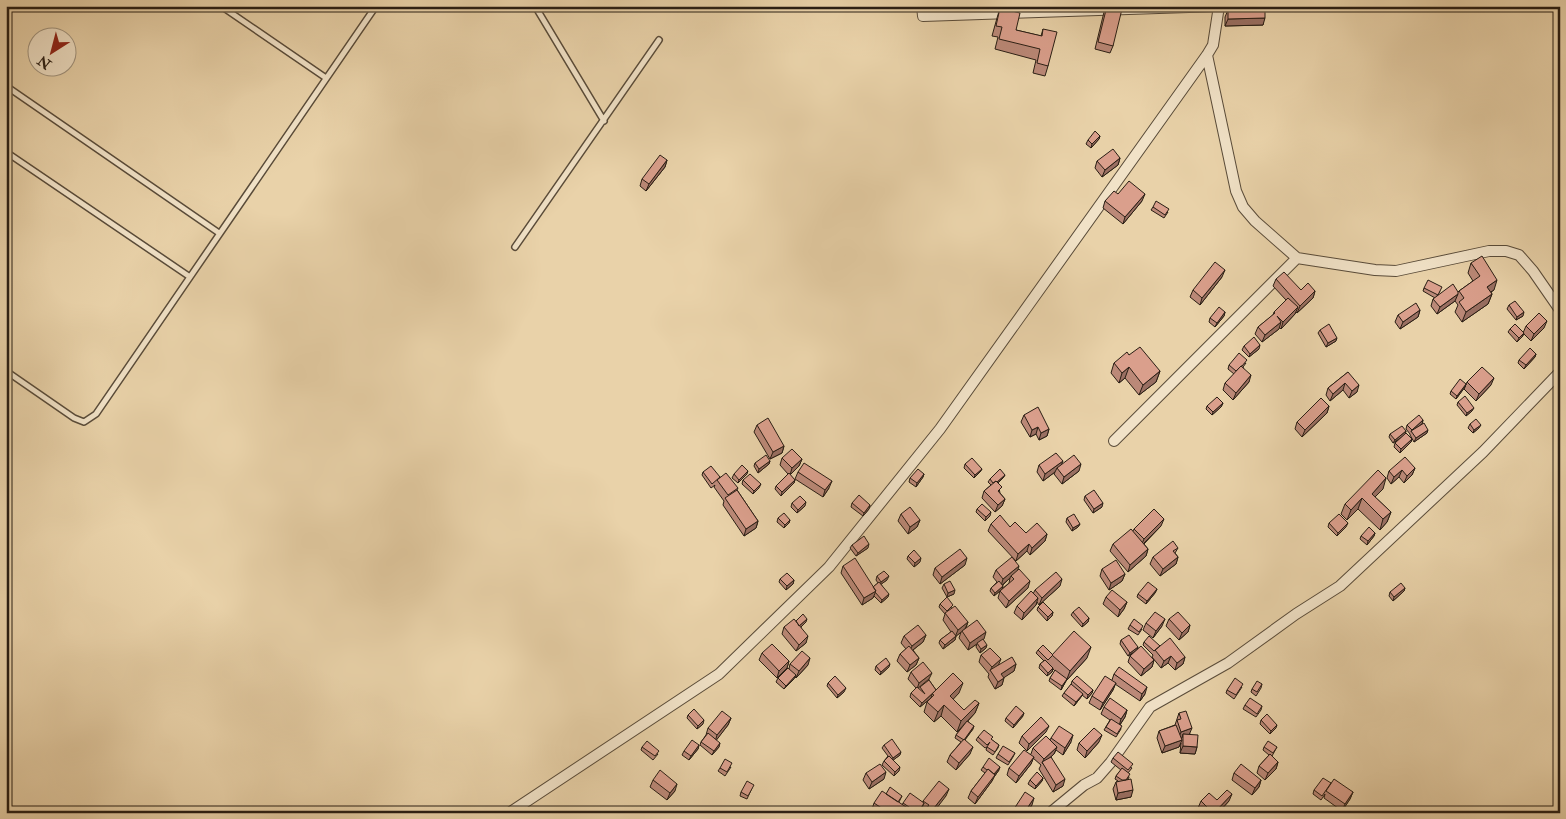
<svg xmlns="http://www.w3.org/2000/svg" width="1566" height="819" font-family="'IM FELL Double Pica',serif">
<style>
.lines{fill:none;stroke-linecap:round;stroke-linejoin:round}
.service-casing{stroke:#594b39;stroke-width:8}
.minor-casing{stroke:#594b39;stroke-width:12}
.service{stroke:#f1e2c7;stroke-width:5}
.minor{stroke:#f1e2c7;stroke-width:10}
.wall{fill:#bb8978;stroke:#291e14;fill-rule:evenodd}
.shaded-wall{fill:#996f62;stroke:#291e14}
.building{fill:#da9f8c;stroke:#291e14}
</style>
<rect width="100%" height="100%" fill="#e9d2a9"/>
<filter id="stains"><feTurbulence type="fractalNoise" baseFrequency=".004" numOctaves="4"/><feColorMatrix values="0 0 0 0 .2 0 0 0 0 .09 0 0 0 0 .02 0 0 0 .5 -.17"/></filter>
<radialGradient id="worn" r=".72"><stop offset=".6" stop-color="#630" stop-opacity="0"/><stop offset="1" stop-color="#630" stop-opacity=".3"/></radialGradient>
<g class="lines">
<!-- service casing -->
<g class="service-casing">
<path id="service" d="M 221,6 L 326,78
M 535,6 L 604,121
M 6,86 L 219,233
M 6,152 L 190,277 L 376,6
M 515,247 L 659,40
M 6,371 L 74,418 L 84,422 L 96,414 L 190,277"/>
</g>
<!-- minor casing -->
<g class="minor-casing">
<path id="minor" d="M 922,6 L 923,16 L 1219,6
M 1207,55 L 1236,191 L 1243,207 L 1255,221 L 1297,258 L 1375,270 L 1396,271 L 1489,251 L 1506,251 L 1519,255 L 1533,271 L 1560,310
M 1114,441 L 1297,258
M 509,813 L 719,674 L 829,567 L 940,429 L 1207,55 L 1213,45 L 1219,6
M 1050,813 L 1084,785 L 1097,778 L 1111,762 L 1150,707 L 1228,663 L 1296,614 L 1340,586 L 1483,452 L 1560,372"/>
</g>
<!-- service -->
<use href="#service" class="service"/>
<!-- minor -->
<use href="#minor" class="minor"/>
</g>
<!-- wall -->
<path class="wall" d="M 1106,6 L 1113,46 L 1110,53 L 1095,49 L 1104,12 Z
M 1250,6 L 1265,6 L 1263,25 L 1225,26 L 1225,17 L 1228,10 L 1250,10 Z
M 1000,8 L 1016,30 L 1041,36 L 1043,29 L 1048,66 L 1045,76 L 1033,73 L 1036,60 L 995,49 L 998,37 L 992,36 L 997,18 Z
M 1100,136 L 1099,139 L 1091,148 L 1086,144 L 1088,140 Z
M 1120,158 L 1118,165 L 1102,177 L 1095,168 L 1097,161 Z
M 667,160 L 665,167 L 646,191 L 640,186 L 642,179 Z
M 1118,194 L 1142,201 L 1123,224 L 1103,208 L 1105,201 Z
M 1153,207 L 1168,212 L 1164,218 L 1151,210 Z
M 1560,253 L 1560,264 L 1559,265 L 1557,257 L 1558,254 Z
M 1471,263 L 1494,290 L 1491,292 L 1492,294 L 1488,304 L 1462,322 L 1455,312 L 1458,305 L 1455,301 L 1437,314 L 1431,306 L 1433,299 L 1435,298 L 1423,291 L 1424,288 L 1440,291 L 1437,296 L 1458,292 L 1459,291 L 1473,281 L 1468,273 Z
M 1222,277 L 1200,305 L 1190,297 L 1193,290 Z
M 1276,279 L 1301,290 L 1315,291 L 1313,298 L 1297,313 L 1296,312 L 1295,314 L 1281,329 L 1279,327 L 1279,329 L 1262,342 L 1255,334 L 1258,327 L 1273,315 L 1274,312 L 1286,300 L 1273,286 Z
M 1509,305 L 1523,316 L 1516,320 L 1507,309 Z
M 1420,310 L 1418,317 L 1400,329 L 1395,322 L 1398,315 Z
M 1225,312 L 1224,316 L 1215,327 L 1209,322 L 1210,318 Z
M 1526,326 L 1544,328 L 1531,341 L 1524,334 L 1522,337 L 1517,342 L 1508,332 L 1510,329 L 1523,333 Z
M 1320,330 L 1336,341 L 1326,347 L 1318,333 Z
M 1244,346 L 1259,349 L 1249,357 L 1242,350 Z
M 1536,354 L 1535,357 L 1524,369 L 1518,363 L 1519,360 Z
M 1129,355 L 1160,371 L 1156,382 L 1139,395 L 1125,378 L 1119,383 L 1111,373 L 1114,363 Z
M 1246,363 L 1243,367 L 1249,382 L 1233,400 L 1223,390 L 1225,383 L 1234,374 L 1228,369 L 1229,365 Z
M 1348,372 L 1357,392 L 1349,398 L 1343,390 L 1330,401 L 1326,395 L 1328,388 Z
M 1467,382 L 1491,385 L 1476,401 L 1464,389 Z
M 1466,384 L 1465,387 L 1456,399 L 1450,394 L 1451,391 Z
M 1458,402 L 1472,411 L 1466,416 L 1457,405 Z
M 1223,403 L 1221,407 L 1212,415 L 1206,409 L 1207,406 Z
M 1329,406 L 1327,413 L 1302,437 L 1295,429 L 1297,422 Z
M 1024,415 L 1049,429 L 1047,436 L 1039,440 L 1036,434 L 1030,437 L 1021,422 Z
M 1423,420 L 1422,424 L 1427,433 L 1414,442 L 1410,435 L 1410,434 L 1406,429 L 1407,425 Z
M 1470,424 L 1479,428 L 1473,433 L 1468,428 Z
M 757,425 L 784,446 L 782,453 L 770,459 L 754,432 Z
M 1406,431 L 1405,434 L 1412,439 L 1411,442 L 1400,453 L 1394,447 L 1395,443 L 1402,437 L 1393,443 L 1389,437 L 1390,434 Z
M 782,458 L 802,459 L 799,466 L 790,475 L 795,480 L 794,483 L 781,496 L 775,489 L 776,486 L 788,474 L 780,465 Z
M 770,461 L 769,464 L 758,473 L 754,466 L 755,463 Z
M 965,464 L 982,469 L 980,472 L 974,478 L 964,468 Z
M 1062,464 L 1079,471 L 1062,484 L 1054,474 L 1055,472 L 1043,481 L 1037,472 L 1039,465 Z
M 1415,468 L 1412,475 L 1404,483 L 1399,477 L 1391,484 L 1387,478 L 1389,471 Z
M 703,472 L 720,477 L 738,488 L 737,490 L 758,521 L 756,528 L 744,536 L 723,505 L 724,501 L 714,487 L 715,485 L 711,488 L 702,475 Z
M 798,472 L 829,488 L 823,497 L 795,479 Z
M 734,474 L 747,474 L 738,483 L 732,478 Z
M 924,474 L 923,477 L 916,487 L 909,482 L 910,478 Z
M 1005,475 L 1003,478 L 998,483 L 1000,493 L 1005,499 L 1002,506 L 995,512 L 982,498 L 984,491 L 991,485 L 988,482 L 990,479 Z
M 743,480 L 759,488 L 753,494 L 742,484 Z
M 1383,489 L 1375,497 L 1391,512 L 1387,522 L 1380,530 L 1358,509 L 1347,520 L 1341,514 L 1345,504 Z
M 1085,496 L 1102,507 L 1093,513 L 1084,500 Z
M 792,503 L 805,506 L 797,513 L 791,507 Z
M 852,503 L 869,509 L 863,516 L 851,507 Z
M 977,509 L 990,516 L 985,521 L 976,512 Z
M 901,514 L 920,520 L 917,527 L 908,534 L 898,521 Z
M 778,518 L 790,520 L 789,523 L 784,528 L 777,522 Z
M 1067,518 L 1080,524 L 1078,527 L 1072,531 L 1066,522 Z
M 1329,523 L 1346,527 L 1337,536 L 1328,527 Z
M 991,524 L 1026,533 L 1047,534 L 1045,541 L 1030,555 L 1027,551 L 1016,561 L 988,531 Z
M 1161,526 L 1144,544 L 1148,549 L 1146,556 L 1128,572 L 1110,551 L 1113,544 L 1133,531 L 1134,529 Z
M 1375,533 L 1374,536 L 1367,545 L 1360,539 L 1361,536 Z
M 852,545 L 868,548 L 856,556 L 850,548 Z
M 1178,548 L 1175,553 L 1178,557 L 1176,564 L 1160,576 L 1150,564 L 1153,557 Z
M 908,556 L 920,562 L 914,567 L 907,559 Z
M 965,565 L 940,584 L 933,575 L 935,568 Z
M 843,566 L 873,587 L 878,583 L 876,580 L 877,576 L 887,580 L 881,584 L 888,597 L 881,603 L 874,596 L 873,598 L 862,605 L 841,573 Z
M 1102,569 L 1125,574 L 1122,581 L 1109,590 L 1100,576 Z
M 996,570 L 1018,570 L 1028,588 L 1006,608 L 998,598 L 1000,591 L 994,596 L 990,591 L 991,588 L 997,582 L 993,577 ZM 1010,578 L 1009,583 L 1002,589 L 1003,585 Z
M 780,579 L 794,580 L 793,584 L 786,590 L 779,582 Z
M 944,584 L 954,594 L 947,597 L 942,588 Z
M 1060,586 L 1039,605 L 1037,602 L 1036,605 L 1022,620 L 1014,613 L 1017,606 L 1033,594 L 1035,590 Z
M 1405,588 L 1404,591 L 1393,601 L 1389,596 L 1390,592 Z
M 1157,589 L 1155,593 L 1146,604 L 1137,597 L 1138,594 Z
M 1106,597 L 1127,602 L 1124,609 L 1118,617 L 1103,604 Z
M 940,604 L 952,608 L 968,622 L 966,628 L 983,639 L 986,648 L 980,653 L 976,647 L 977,644 L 968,650 L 959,638 L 961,632 L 956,636 L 955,640 L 943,649 L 939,643 L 940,640 L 951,632 L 943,620 L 945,614 L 939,607 Z
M 1038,607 L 1053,612 L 1052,616 L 1047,621 L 1037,610 Z
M 1073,612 L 1089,618 L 1088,622 L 1082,627 L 1071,615 Z
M 1169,619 L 1190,625 L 1188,632 L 1179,640 L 1166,626 Z
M 796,621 L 806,622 L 801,627 L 806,643 L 796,651 L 782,634 L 784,627 Z
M 1146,623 L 1162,626 L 1153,638 L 1143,630 Z
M 1130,625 L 1142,629 L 1138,635 L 1128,629 Z
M 926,635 L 923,642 L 913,650 L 919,658 L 916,665 L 907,672 L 897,661 L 900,654 L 906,649 L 901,643 L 904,636 Z
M 1121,640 L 1138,647 L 1137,649 L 1154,660 L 1152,667 L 1141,676 L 1128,662 L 1130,656 L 1133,653 L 1128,656 L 1120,644 Z
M 1144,642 L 1160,646 L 1185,657 L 1183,664 L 1175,670 L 1168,663 L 1161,668 L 1152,657 L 1153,655 L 1143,645 Z
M 1038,650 L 1053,655 L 1087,658 L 1066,681 L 1061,690 L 1049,681 L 1050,678 L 1055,671 L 1053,669 L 1052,672 L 1047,676 L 1039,668 L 1040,664 L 1044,661 L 1036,653 Z
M 762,653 L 789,661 L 787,668 L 777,678 L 759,660 Z
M 981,655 L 998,665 L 1016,664 L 1014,671 L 1004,677 L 1002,685 L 995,689 L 988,677 L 989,674 L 979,662 Z
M 790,664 L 808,665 L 796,678 L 795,677 L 784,689 L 776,682 L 778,678 L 789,669 Z
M 876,666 L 889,667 L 880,675 L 875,670 Z
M 911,672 L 929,679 L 929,680 L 936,690 L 959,693 L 953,699 L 964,710 L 979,703 L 975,713 L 968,721 L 973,729 L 965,740 L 970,754 L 956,770 L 947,762 L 950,755 L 961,742 L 955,738 L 956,735 L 965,723 L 957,732 L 941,716 L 934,722 L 924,712 L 927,702 L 931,698 L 920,707 L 910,697 L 911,693 L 916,688 L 908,679 Z
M 1114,674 L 1145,694 L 1140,701 L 1115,684 L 1113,690 L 1100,710 L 1089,703 L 1092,696 L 1112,680 Z
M 1072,681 L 1093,690 L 1092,693 L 1087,699 L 1082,695 L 1081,697 L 1074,706 L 1062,696 L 1064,693 L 1071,685 Z
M 828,683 L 844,692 L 837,698 L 827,686 Z
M 1262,684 L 1261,688 L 1256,696 L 1251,692 L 1252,689 Z
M 1242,687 L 1234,699 L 1226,693 L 1227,690 Z
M 1245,705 L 1262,706 L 1261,710 L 1256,717 L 1243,709 Z
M 1104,707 L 1127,710 L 1125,717 L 1120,725 L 1121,729 L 1116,737 L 1104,730 L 1110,720 L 1101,714 Z
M 1179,713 L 1190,734 L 1197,747 L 1195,754 L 1180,753 L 1181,743 L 1179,747 L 1162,753 L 1157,738 L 1159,731 L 1175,725 Z
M 688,715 L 703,724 L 697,729 L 687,718 Z
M 1023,716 L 1013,728 L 1005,721 L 1006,718 Z
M 731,718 L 728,725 L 716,740 L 719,747 L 712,755 L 700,745 L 701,742 L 706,735 L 708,728 Z
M 1261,720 L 1276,728 L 1270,734 L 1260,724 Z
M 1046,732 L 1027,751 L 1019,743 L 1022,736 Z
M 978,737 L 992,740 L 999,745 L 998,748 L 993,755 L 986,750 L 987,747 L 985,748 L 976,740 Z
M 1051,738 L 1071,742 L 1063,755 L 1056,750 L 1054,754 L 1051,757 L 1063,786 L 1053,792 L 1039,769 L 1041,765 L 1033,758 L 1031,764 L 1016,783 L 1007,775 L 1009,768 L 1031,754 L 1033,748 L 1050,740 Z
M 1099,742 L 1085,758 L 1077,750 L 1079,743 Z
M 699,745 L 698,749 L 689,760 L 682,755 L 684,751 Z
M 884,745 L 900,755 L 893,760 L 899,771 L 894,776 L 882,765 L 884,761 L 888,756 L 882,748 Z
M 642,747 L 658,754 L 653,760 L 641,750 Z
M 1264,747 L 1277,747 L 1272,756 L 1278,762 L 1276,769 L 1265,780 L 1257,773 L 1259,766 L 1269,755 L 1263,750 Z
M 1015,753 L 1013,757 L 1008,765 L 996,758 L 998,754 Z
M 1113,758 L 1132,768 L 1128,773 L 1129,778 L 1127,779 L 1131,797 L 1116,800 L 1113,789 L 1116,782 L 1118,781 L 1115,779 L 1116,776 L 1121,770 L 1111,762 Z
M 731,767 L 725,776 L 718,771 L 720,768 Z
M 983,767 L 999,770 L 994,777 L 992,781 L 975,804 L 968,798 L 971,791 L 985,773 L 981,770 Z
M 866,773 L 884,779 L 869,789 L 863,780 Z
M 1234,773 L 1261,780 L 1259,787 L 1252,795 L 1232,780 Z
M 1043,778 L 1042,781 L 1035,789 L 1028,784 L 1030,780 Z
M 653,780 L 675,791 L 667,800 L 650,787 Z
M 1331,783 L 1353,792 L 1350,799 L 1342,811 L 1324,798 L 1325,794 L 1321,800 L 1313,794 L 1314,790 Z
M 752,788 L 747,799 L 740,796 L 741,792 Z
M 886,794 L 902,796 L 899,802 L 902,805 L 903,803 L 923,802 L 923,801 L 946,796 L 925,811 L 922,809 L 920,813 L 877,813 L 872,809 L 874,803 Z
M 1201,801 L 1229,801 L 1218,813 L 1203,813 L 1198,808 Z
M 1032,805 L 1026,813 L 1013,813 L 1014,809 Z"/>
<!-- shaded-wall -->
<path class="shaded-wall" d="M 1265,18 L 1263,25 L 1225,26 L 1228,19 Z
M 1100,136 L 1099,139 L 1091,148 L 1092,144 Z
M 1120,158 L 1118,165 L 1102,177 L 1105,170 Z
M 667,160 L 665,167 L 646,191 L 649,184 Z
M 1145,194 L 1142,201 L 1123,224 L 1125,217 Z
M 1225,270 L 1222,277 L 1200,305 L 1202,298 Z
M 1497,280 L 1494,290 L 1483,297 L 1487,287 Z
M 1315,291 L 1313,298 L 1297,313 L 1300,306 Z
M 1458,294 L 1455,301 L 1437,314 L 1440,307 Z
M 1492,294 L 1488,304 L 1462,322 L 1466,312 Z
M 1298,307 L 1295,314 L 1281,329 L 1283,322 Z
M 1420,310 L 1418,317 L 1400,329 L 1403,322 Z
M 1225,312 L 1224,316 L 1215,327 L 1217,323 Z
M 1524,312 L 1523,316 L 1516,320 L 1517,317 Z
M 1547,321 L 1544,328 L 1531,341 L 1534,334 Z
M 1281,322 L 1279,329 L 1262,342 L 1265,335 Z
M 1524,333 L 1522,337 L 1517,342 L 1519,338 Z
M 1337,338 L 1336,341 L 1326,347 L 1328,343 Z
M 1260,345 L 1259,349 L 1249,357 L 1250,354 Z
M 1536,354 L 1535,357 L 1524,369 L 1526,365 Z
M 1129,367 L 1125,378 L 1119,383 L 1122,373 Z
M 1160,371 L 1156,382 L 1139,395 L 1143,385 Z
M 1251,375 L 1249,382 L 1233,400 L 1236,393 Z
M 1494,378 L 1491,385 L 1476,401 L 1479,394 Z
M 1345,383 L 1343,390 L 1330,401 L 1333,394 Z
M 1466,384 L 1465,387 L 1456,399 L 1457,396 Z
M 1359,385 L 1357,392 L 1349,398 L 1352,391 Z
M 1223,403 L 1221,407 L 1212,415 L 1213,412 Z
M 1329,406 L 1327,413 L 1302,437 L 1305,430 Z
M 1474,408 L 1472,411 L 1466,416 L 1467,413 Z
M 1423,420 L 1422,424 L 1411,432 L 1412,430 Z
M 1481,425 L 1479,428 L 1473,433 L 1474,430 Z
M 1038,427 L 1036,434 L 1030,437 L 1032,430 Z
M 1049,429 L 1047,436 L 1039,440 L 1041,433 Z
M 1428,430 L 1427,433 L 1414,442 L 1416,438 Z
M 1406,431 L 1405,435 L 1393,443 L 1395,440 Z
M 1412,439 L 1411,442 L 1400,453 L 1401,449 Z
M 784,446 L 782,453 L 770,459 L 773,452 Z
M 802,459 L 799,466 L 790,475 L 792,468 Z
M 770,461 L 769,464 L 758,473 L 759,469 Z
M 1063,461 L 1060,468 L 1057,468 L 1055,472 L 1043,481 L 1045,474 Z
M 1081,464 L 1079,471 L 1062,484 L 1064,477 Z
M 1415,468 L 1412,475 L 1404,483 L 1407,476 Z
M 982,469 L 980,472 L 974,478 L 975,475 Z
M 1402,470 L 1399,477 L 1391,484 L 1394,477 Z
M 748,471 L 747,474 L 738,483 L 739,480 Z
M 924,474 L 923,477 L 916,487 L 917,483 Z
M 1005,475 L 1003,478 L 993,488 L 995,484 Z
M 1386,478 L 1383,489 L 1368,504 L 1372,494 Z
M 795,480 L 794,483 L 781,496 L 782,492 Z
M 832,481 L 829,488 L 823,497 L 825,490 Z
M 761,484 L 759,488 L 753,494 L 754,491 Z
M 1362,498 L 1358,509 L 1347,520 L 1351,510 Z
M 1005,499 L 1002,506 L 995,512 L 998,505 Z
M 806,502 L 805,506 L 797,513 L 798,510 Z
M 1103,503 L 1102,507 L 1093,513 L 1094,509 Z
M 870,505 L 869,509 L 863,516 L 864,513 Z
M 991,512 L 990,516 L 985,521 L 986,517 Z
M 1391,512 L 1387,522 L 1380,530 L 1383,519 Z
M 1164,519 L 1161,526 L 1141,546 L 1144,539 Z
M 790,520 L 789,523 L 784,528 L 785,525 Z
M 920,520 L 917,527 L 908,534 L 910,527 Z
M 758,521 L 756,528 L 744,536 L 746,529 Z
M 1348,523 L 1346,527 L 1337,536 L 1338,533 Z
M 1080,524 L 1078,527 L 1072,531 L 1073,528 Z
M 1375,533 L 1374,536 L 1367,545 L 1368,541 Z
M 1047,534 L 1045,541 L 1030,555 L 1032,548 Z
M 869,544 L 868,548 L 856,556 L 858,553 Z
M 1029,544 L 1027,551 L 1016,561 L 1018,554 Z
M 1148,549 L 1146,556 L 1128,572 L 1130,565 Z
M 1178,557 L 1176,564 L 1160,576 L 1163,569 Z
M 921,558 L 920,562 L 914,567 L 915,563 Z
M 967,558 L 965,565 L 940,584 L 942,577 Z
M 1019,566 L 1017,573 L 1011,576 L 1010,578 L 1001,586 L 1003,579 Z
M 1125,574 L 1122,581 L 1109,590 L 1111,583 Z
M 889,576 L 887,580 L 880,585 L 881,582 Z
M 1062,579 L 1060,586 L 1039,605 L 1042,598 Z
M 794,580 L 793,584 L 786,590 L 787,586 Z
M 1030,581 L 1028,588 L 1006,608 L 1009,601 Z
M 1003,586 L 1002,589 L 994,596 L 995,593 Z
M 1405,588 L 1404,591 L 1393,601 L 1394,597 Z
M 1157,589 L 1155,593 L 1146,604 L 1147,601 Z
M 955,590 L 954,594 L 947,597 L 948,593 Z
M 876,591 L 873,598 L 862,605 L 864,598 Z
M 889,594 L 888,597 L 881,603 L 882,600 Z
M 1038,598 L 1036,605 L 1022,620 L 1024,613 Z
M 1127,602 L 1124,609 L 1118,617 L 1120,610 Z
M 1053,612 L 1052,616 L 1047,621 L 1048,617 Z
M 1089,618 L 1088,622 L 1082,627 L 1083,624 Z
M 807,619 L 806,622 L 797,631 L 798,627 Z
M 1165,619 L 1162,626 L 1153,638 L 1156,631 Z
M 968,622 L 965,629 L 955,637 L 958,630 Z
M 1190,625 L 1188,632 L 1179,640 L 1182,633 Z
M 986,632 L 984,639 L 968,650 L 970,643 Z
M 926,635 L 923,642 L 909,653 L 912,646 Z
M 808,636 L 806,643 L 796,651 L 799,645 Z
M 956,636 L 955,640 L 943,649 L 945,645 Z
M 987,645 L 986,648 L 980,653 L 981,649 Z
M 1091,647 L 1087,658 L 1066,681 L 1061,690 L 1062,686 L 1067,679 L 1070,671 Z
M 1138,647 L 1137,650 L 1128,656 L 1130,653 Z
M 1171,656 L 1168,663 L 1161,668 L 1164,661 Z
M 1185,657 L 1183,664 L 1175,670 L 1177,663 Z
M 810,658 L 808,665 L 796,678 L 799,671 Z
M 919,658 L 916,665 L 907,672 L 910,665 Z
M 1001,659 L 998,666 L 990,671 L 992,667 Z
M 1154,660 L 1152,667 L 1141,676 L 1144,669 Z
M 789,661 L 787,668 L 777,678 L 779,671 Z
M 890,664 L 889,667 L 880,675 L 881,672 Z
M 1016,664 L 1014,671 L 999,681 L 1001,674 Z
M 1053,668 L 1052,672 L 1047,676 L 1048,673 Z
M 932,673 L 929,679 L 917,689 L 919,683 Z
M 796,675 L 794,679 L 784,689 L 786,686 Z
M 1004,678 L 1002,685 L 995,689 L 998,682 Z
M 963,683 L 959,693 L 946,707 L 950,696 Z
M 1116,683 L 1113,690 L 1100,710 L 1103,703 Z
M 1147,687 L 1145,694 L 1140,701 L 1142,694 Z
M 846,688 L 844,692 L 837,698 L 838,695 Z
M 1093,690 L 1092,693 L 1087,699 L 1088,695 Z
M 932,694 L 931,698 L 920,707 L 922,703 Z
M 1083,694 L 1081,697 L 1074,706 L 1076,702 Z
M 979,703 L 975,713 L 957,732 L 961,721 Z
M 944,705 L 941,716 L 934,722 L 938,712 Z
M 1127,710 L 1125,717 L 1119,726 L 1121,719 Z
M 1024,713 L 1023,716 L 1013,728 L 1014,725 Z
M 731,718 L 728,725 L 715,742 L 717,735 Z
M 704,720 L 703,724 L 697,729 L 698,726 Z
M 1277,725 L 1276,728 L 1270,734 L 1271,731 Z
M 974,726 L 973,729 L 962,743 L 964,740 Z
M 1049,726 L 1046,732 L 1027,751 L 1029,744 Z
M 1192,728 L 1189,735 L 1183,734 L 1182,738 L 1178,739 L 1181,732 Z
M 1073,735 L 1071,742 L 1063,755 L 1065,748 Z
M 1102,735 L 1099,742 L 1085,758 L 1087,751 Z
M 1182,740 L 1179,747 L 1162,753 L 1165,746 Z
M 720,743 L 719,747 L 712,755 L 714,751 Z
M 699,745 L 698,749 L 689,760 L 691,756 Z
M 1183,746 L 1197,747 L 1195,754 L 1180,753 Z
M 973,747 L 970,754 L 956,770 L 959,763 Z
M 1057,747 L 1054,754 L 1043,764 L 1042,763 L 1044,759 Z
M 901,752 L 900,755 L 892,761 L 893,758 Z
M 1034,757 L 1031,764 L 1016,783 L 1019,776 Z
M 1278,762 L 1276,769 L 1265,780 L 1268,773 Z
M 900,767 L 899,771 L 894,776 L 895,772 Z
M 1000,767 L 999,770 L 994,777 L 992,781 L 975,804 L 978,797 Z
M 886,772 L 884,779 L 869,789 L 872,782 Z
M 1043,778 L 1042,781 L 1035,789 L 1036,786 Z
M 1065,779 L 1063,786 L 1053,792 L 1056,785 Z
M 1261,780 L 1259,787 L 1252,795 L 1255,788 Z
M 677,784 L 675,791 L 667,800 L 670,793 Z
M 949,789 L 946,796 L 933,813 L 930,813 Z
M 1133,790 L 1131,797 L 1116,800 L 1118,793 Z
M 1353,792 L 1350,799 L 1342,811 L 1345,804 Z
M 1232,794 L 1229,801 L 1218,813 L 1214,813 Z
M 1034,798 L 1032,805 L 1026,813 L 1024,813 Z
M 924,803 L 920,813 L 918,813 Z"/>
<!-- building -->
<path class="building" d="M 1107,6 L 1110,6 L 1122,9 L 1113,46 L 1098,42 Z
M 1253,6 L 1265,6 L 1265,18 L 1228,19 L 1228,10 L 1253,9 Z
M 1000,8 L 1020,13 L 1016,30 L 1042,36 L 1043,29 L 1057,32 L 1048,66 L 1037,63 L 1040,49 L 999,39 L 1002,27 L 996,26 Z
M 1095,131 L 1100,136 L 1092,144 L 1088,140 Z
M 1113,149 L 1120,158 L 1105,170 L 1097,161 Z
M 660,155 L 667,160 L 649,184 L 642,179 Z
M 1129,181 L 1145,194 L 1125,217 L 1105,201 L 1114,191 L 1118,194 Z
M 1156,201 L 1169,209 L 1165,215 L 1153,207 Z
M 1482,256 L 1497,280 L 1487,287 L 1492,294 L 1466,312 L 1459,302 L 1464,298 L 1459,291 L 1480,276 L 1471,263 Z
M 1215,262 L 1225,270 L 1202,298 L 1193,290 Z
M 1284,272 L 1301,290 L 1308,283 L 1315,291 L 1300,306 L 1276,279 Z
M 1428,280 L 1442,287 L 1438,295 L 1424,288 Z
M 1453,284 L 1458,292 L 1458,294 L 1440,307 L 1433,299 Z
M 1288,298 L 1298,307 L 1283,322 L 1277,316 L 1281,322 L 1265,335 L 1258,327 L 1275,313 L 1274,312 Z
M 1515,301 L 1524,312 L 1517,317 L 1509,305 Z
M 1416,303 L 1420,310 L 1403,322 L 1398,315 Z
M 1219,307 L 1225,312 L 1217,323 L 1210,318 Z
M 1539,313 L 1547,321 L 1534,334 L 1526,326 Z
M 1329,324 L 1337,338 L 1328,343 L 1320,330 Z
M 1515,324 L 1524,333 L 1519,338 L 1510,329 Z
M 1254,337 L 1260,345 L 1250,354 L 1244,346 Z
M 1140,347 L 1160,371 L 1143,385 L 1129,367 L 1122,373 L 1114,363 L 1127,352 L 1129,355 Z
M 1530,348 L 1536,354 L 1526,365 L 1519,360 Z
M 1239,353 L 1247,360 L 1242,366 L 1241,366 L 1236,371 L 1229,365 Z
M 1241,366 L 1251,375 L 1236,393 L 1225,383 Z
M 1482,367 L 1494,378 L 1479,394 L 1467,382 Z
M 1348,372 L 1359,385 L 1352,391 L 1345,383 L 1333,394 L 1328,388 Z
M 1460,379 L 1466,384 L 1457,396 L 1451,391 Z
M 1465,396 L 1474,408 L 1467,413 L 1458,402 Z
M 1217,397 L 1223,403 L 1213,412 L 1207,406 Z
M 1321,398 L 1329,406 L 1305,430 L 1297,422 Z
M 1038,407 L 1049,429 L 1041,433 L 1038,427 L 1032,430 L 1024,415 Z
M 1419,415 L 1423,420 L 1412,430 L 1407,425 Z
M 768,418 L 784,446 L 773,452 L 757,425 Z
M 1476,419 L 1481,425 L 1474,430 L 1470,424 Z
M 1424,423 L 1428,430 L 1416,438 L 1411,431 Z
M 1402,426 L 1406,431 L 1395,440 L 1390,434 Z
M 1406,433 L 1412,439 L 1401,449 L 1395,443 Z
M 792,449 L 802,459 L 792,468 L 782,458 Z
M 1056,453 L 1063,461 L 1045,474 L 1039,465 Z
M 766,455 L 770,461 L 759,469 L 755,463 Z
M 1074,455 L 1081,464 L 1064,477 L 1057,468 Z
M 1405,457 L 1415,468 L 1407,476 L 1402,470 L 1394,477 L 1389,471 Z
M 972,458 L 982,469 L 975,475 L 965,464 Z
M 804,463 L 832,481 L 825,490 L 798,472 Z
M 742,465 L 748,471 L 739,480 L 734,474 Z
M 711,466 L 720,477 L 712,484 L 703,472 Z
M 918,469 L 924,474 L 917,483 L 910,478 Z
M 1000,469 L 1005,475 L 997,482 L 996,481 L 993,483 L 990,479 Z
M 1378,470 L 1386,478 L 1372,494 L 1391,512 L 1383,519 L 1362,498 L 1351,510 L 1345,504 Z
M 726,473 L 738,488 L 728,495 L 717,480 Z
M 789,473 L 795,480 L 782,492 L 776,486 Z
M 750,474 L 761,484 L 754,491 L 743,480 Z
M 996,481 L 1002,487 L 998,491 L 1005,499 L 998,505 L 984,491 Z
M 737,490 L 758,521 L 746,529 L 725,498 Z
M 1094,490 L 1103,503 L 1094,509 L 1085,496 Z
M 859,495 L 870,505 L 864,513 L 852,503 Z
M 800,496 L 806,502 L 798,510 L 792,503 Z
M 982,504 L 991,512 L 986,517 L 977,509 Z
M 910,507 L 920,520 L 910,527 L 901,514 Z
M 1154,509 L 1164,519 L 1144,539 L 1134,529 Z
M 784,513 L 790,520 L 785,525 L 778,518 Z
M 1074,514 L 1080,524 L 1073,528 L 1067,518 Z
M 1339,514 L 1348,523 L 1338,533 L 1329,523 Z
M 1000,515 L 1010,527 L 1015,522 L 1026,533 L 1037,523 L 1047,534 L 1032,548 L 1029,544 L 1018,554 L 991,524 Z
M 1369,527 L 1375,533 L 1368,541 L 1361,536 Z
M 1131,529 L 1148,549 L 1130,565 L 1113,544 Z
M 864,536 L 869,544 L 858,553 L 852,545 Z
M 1173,541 L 1178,548 L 1173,551 L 1178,557 L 1163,569 L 1153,557 Z
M 960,549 L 967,558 L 942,577 L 935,568 Z
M 914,550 L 921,558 L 915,563 L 908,556 Z
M 1012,557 L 1019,566 L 1003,579 L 996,570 Z
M 855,558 L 876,591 L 864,598 L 843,566 Z
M 1116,560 L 1125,574 L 1111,583 L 1102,569 Z
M 1019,569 L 1030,581 L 1009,601 L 1000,591 L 1014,579 L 1011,576 Z
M 884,571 L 889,576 L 881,582 L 877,576 Z
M 1056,572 L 1062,579 L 1042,598 L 1035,590 Z
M 787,573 L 794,580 L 787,586 L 780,579 Z
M 950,581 L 955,590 L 948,593 L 944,584 Z
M 999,581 L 1003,586 L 995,593 L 991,588 Z
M 879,582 L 889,594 L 882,600 L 875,592 L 876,591 L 873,587 Z
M 1148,582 L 1157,589 L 1147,601 L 1138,594 Z
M 1401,583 L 1405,588 L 1394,597 L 1390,592 Z
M 1112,590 L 1127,602 L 1120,610 L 1106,597 Z
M 1031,591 L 1038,598 L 1024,613 L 1017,606 Z
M 947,597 L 953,605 L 947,611 L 940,604 Z
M 1043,602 L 1053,612 L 1048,617 L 1038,607 Z
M 955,606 L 968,622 L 958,630 L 945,613 Z
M 1079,607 L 1089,618 L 1083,624 L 1073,612 Z
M 1155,612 L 1165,619 L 1156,631 L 1146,623 Z
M 1178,612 L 1190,625 L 1182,633 L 1169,619 Z
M 803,614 L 807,619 L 799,626 L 796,621 Z
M 794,619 L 808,636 L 799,645 L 784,627 Z
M 1134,619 L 1143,626 L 1139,632 L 1130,625 Z
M 977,620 L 986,632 L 970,643 L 962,631 Z
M 918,625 L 926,635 L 912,646 L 904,636 Z
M 952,631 L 956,636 L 945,645 L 940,640 Z
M 1074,631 L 1091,647 L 1070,671 L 1052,655 Z
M 1129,635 L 1138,647 L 1130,653 L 1121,640 Z
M 1149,636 L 1160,646 L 1154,651 L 1144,642 Z
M 1170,638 L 1185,657 L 1177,663 L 1171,656 L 1164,661 L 1155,650 Z
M 983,639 L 987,645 L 981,649 L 977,643 Z
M 772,644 L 789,661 L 779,671 L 762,653 Z
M 1043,645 L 1053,655 L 1048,660 L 1038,650 Z
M 909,646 L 919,658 L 910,665 L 900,654 Z
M 1141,646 L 1154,660 L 1144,669 L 1130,656 Z
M 990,648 L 1001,659 L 992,667 L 981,655 Z
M 802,651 L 810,658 L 799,671 L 790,664 Z
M 1012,657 L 1016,664 L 1001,674 L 1004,678 L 998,682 L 990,670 Z
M 886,658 L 890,664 L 881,672 L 876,666 Z
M 1045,660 L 1053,668 L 1048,673 L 1040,664 Z
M 923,662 L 932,673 L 919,683 L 911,672 Z
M 1119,667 L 1147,687 L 1142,694 L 1114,674 Z
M 788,668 L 796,675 L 786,686 L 778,678 Z
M 1055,670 L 1067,679 L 1062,686 L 1050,678 Z
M 953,673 L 963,683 L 950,696 L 964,710 L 975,700 L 979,703 L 961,721 L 944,705 L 938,712 L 927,702 L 934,695 L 932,694 Z
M 835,676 L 846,688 L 838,695 L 828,683 Z
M 1077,676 L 1093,690 L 1088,695 L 1072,681 Z
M 1105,676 L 1116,683 L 1103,703 L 1092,696 Z
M 1235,678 L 1243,684 L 1236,695 L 1227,690 Z
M 929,680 L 936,690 L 922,703 L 911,693 L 917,687 L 925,694 L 920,687 Z
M 1257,681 L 1262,684 L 1257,692 L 1252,689 Z
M 1071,684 L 1083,694 L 1076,702 L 1064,693 Z
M 1110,698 L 1127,710 L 1121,719 L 1104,707 Z
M 1250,698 L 1262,706 L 1257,714 L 1245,705 Z
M 1016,706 L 1024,713 L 1014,725 L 1006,718 Z
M 694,709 L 704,720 L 698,726 L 688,715 Z
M 722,711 L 731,718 L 717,735 L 708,728 Z
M 1186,711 L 1192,728 L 1181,732 L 1177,720 L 1181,719 L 1179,713 Z
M 1267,714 L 1277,725 L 1271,731 L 1261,720 Z
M 1041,717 L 1049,726 L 1029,744 L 1022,736 Z
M 1111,719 L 1122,726 L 1117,734 L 1106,727 Z
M 967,721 L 974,726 L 964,740 L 956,735 Z
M 1176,725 L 1182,740 L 1165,746 L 1159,731 Z
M 1059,726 L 1073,735 L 1065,748 L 1051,738 Z
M 1094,728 L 1102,735 L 1087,751 L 1079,743 Z
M 984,730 L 993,737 L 991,739 L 999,745 L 995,752 L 987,747 L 990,742 L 987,745 L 978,737 Z
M 708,733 L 720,743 L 714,751 L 701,742 Z
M 1183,734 L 1198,735 L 1197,747 L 1183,746 Z
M 1046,736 L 1057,747 L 1044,759 L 1033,748 Z
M 892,739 L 901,752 L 893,758 L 884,745 Z
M 964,739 L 973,747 L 959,763 L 950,755 Z
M 692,740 L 699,745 L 691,756 L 684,751 Z
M 647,741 L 659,751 L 655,756 L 642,747 Z
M 1268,741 L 1277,747 L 1273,753 L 1264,747 Z
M 1003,746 L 1015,753 L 1009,762 L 998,754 Z
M 1024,750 L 1034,757 L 1019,776 L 1009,768 Z
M 1118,752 L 1133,764 L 1128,770 L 1113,758 Z
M 1270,754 L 1278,762 L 1268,773 L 1259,766 Z
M 889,756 L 900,767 L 895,772 L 884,761 Z
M 1051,757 L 1065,779 L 1056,785 L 1042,762 Z
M 989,758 L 1000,767 L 994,774 L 988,769 L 987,770 L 983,767 Z
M 725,759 L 732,763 L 727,772 L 720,768 Z
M 880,764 L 886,772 L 872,782 L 866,773 Z
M 1241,764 L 1261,780 L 1255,788 L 1234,773 Z
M 1122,768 L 1130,774 L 1126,780 L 1122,780 L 1116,776 Z
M 988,769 L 995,775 L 978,797 L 971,791 Z
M 660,770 L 677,784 L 670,793 L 653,780 Z
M 1037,772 L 1043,778 L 1036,786 L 1030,780 Z
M 1323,778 L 1331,783 L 1322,796 L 1314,790 Z
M 1131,779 L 1133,790 L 1118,793 L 1116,782 Z
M 1334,779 L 1353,792 L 1345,804 L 1326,791 Z
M 747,781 L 754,785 L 748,796 L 741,792 Z
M 939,781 L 949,789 L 930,813 L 923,813 L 929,805 L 923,801 Z
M 890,787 L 902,796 L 898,802 L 886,794 Z
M 1227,790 L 1232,794 L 1214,813 L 1213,813 L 1201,801 L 1209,793 L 1217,800 Z
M 882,791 L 912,811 L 911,813 L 889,813 L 874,803 Z
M 1025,792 L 1034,798 L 1024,813 L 1020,813 L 1014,809 Z
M 910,793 L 924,803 L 918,813 L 903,803 Z
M 1002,807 L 1007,813 L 995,813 Z"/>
<!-- margin -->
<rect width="1566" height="819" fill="none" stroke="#e9d2a9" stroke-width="25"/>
<rect x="8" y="8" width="1551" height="804" fill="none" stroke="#291e14" stroke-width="2.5"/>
<rect x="12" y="12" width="1541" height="794" fill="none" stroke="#291e14"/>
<!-- north arrow -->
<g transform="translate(52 52) rotate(216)"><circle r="24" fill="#f1e2c7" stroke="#a1947f"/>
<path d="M0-4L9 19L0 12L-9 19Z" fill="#8f2418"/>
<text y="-8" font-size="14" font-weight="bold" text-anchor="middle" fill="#291e14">N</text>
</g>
<rect width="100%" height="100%" filter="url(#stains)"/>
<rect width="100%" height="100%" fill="url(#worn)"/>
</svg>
